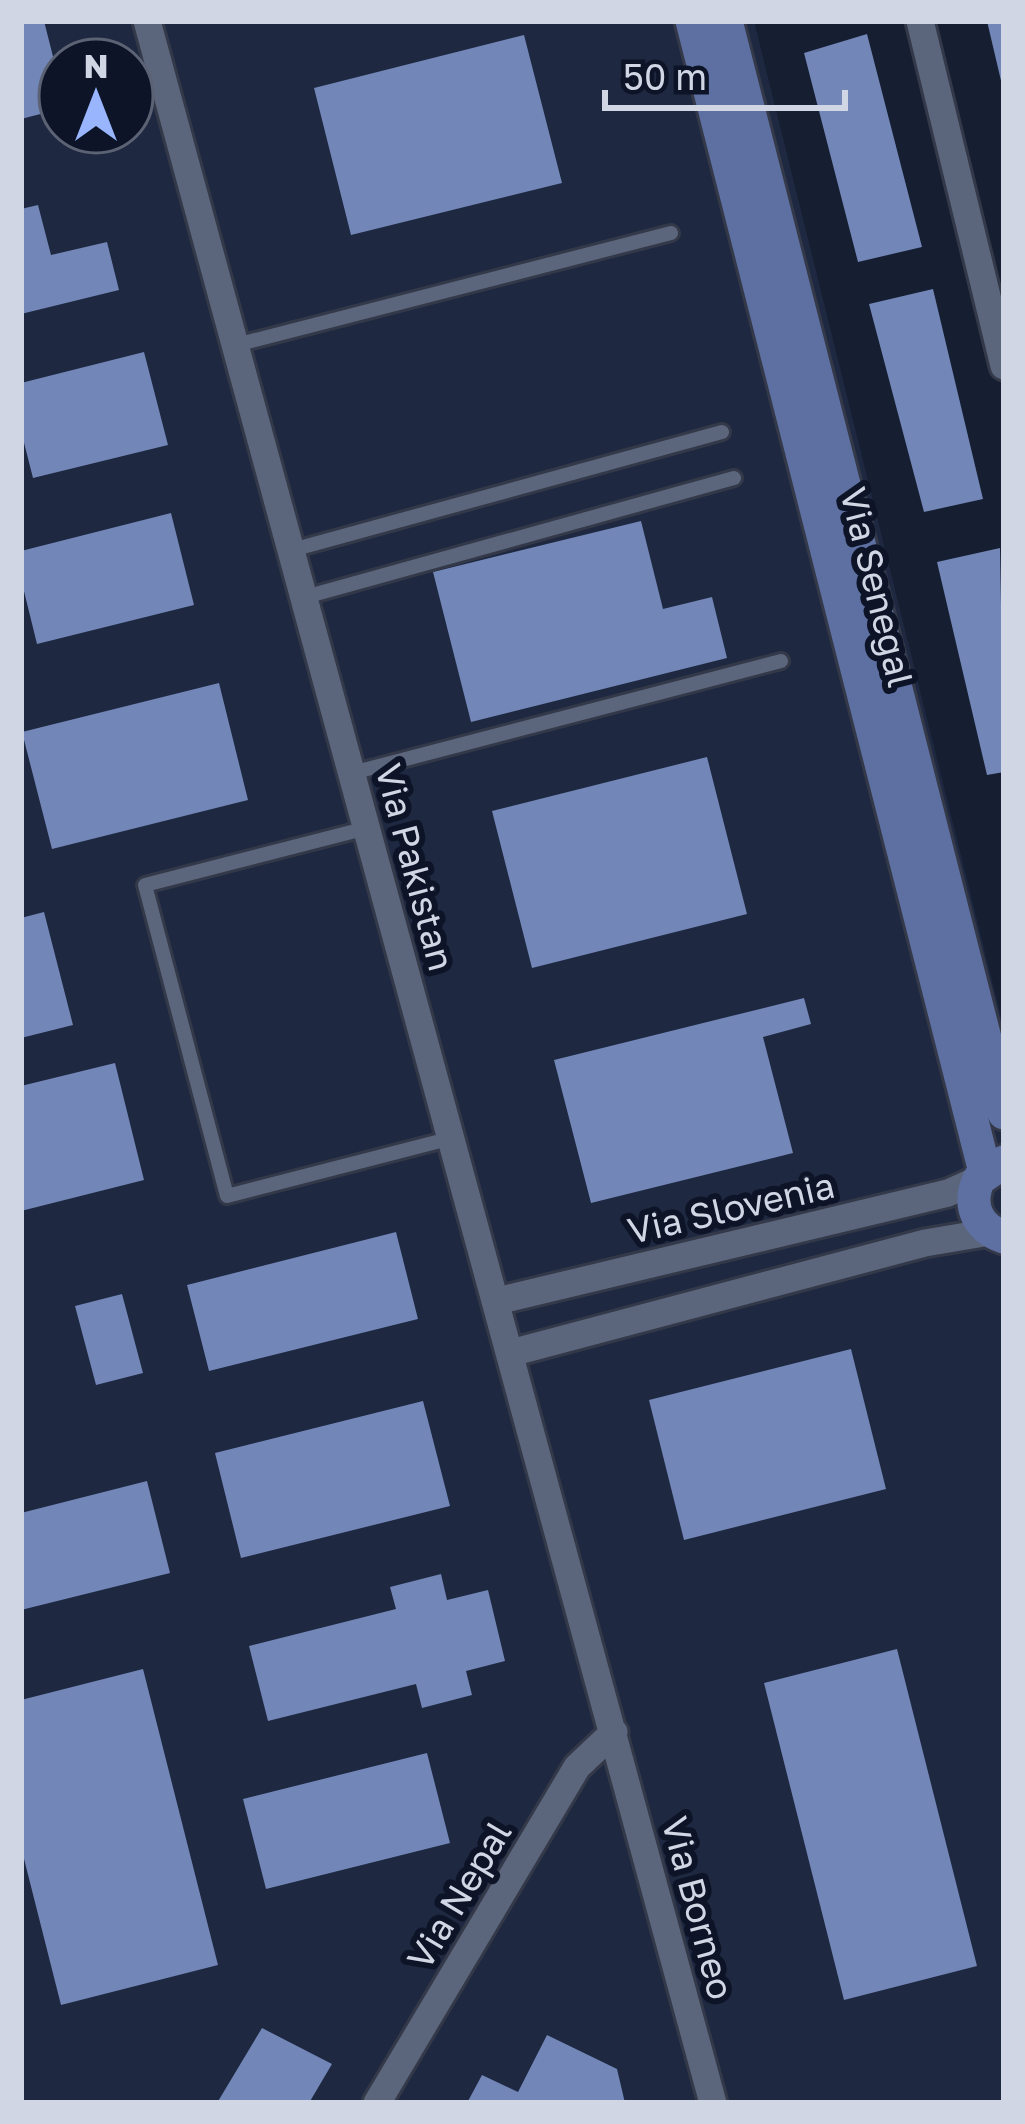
<svg xmlns="http://www.w3.org/2000/svg" width="1025" height="2124" font-family="'Golos Text',sans-serif">
<style>
.built{fill:#1e2840;fill-rule:evenodd}
.building{fill:#7286b7}
.lines{fill:none;stroke-linecap:round;stroke-linejoin:round}
.service-casing{stroke:#343949;stroke-width:20}
.minor-casing{stroke:#343949;stroke-width:33}
.secondary-casing{stroke:#343949;stroke-width:39}
.service{stroke:#5b657c;stroke-width:14}
.minor{stroke:#5b657c;stroke-width:27}
.secondary{stroke:#5e70a1;stroke-width:33}
.labels{text-anchor:middle;stroke-width:12;stroke-linejoin:round;paint-order:stroke}
.street-label{font-size:36px;fill:#d1d6e4;stroke:#0d1427}
</style>
<rect width="100%" height="100%" fill="#161e31"/>
<!-- built -->
<path class="built" d="M 21,21 L 754,21 L 1004,1029 L 1004,2103 L 21,2103 ZM 60,60 L 132,60 L 132,132 L 60,132 Z"/>
<!-- building -->
<path class="building" d="M 44,21 L 60,84 L 60,109 L 21,119 L 21,23 Z
M 987,21 L 1004,21 L 1004,85 L 1002,85 Z
M 867,34 L 922,247 L 858,262 L 804,53 Z
M 524,35 L 562,183 L 351,235 L 314,88 Z
M 38,205 L 51,255 L 107,242 L 119,290 L 21,314 L 21,209 Z
M 933,289 L 983,499 L 924,512 L 869,304 Z
M 144,352 L 168,445 L 33,478 L 21,431 L 21,383 Z
M 171,513 L 194,605 L 37,644 L 21,579 L 21,551 Z
M 641,521 L 663,609 L 712,597 L 727,658 L 471,722 L 433,572 Z
M 1000,548 L 1004,772 L 987,775 L 937,562 Z
M 219,683 L 248,800 L 52,849 L 22,732 Z
M 707,757 L 747,914 L 532,968 L 492,811 Z
M 44,912 L 73,1025 L 21,1038 L 21,918 Z
M 804,998 L 811,1024 L 763,1037 L 793,1153 L 591,1203 L 554,1060 Z
M 115,1063 L 144,1180 L 21,1211 L 21,1086 Z
M 396,1232 L 418,1319 L 209,1371 L 187,1285 Z
M 122,1294 L 143,1373 L 96,1385 L 75,1306 Z
M 851,1349 L 886,1489 L 684,1540 L 649,1400 Z
M 423,1401 L 450,1506 L 241,1558 L 215,1453 Z
M 147,1481 L 170,1573 L 21,1610 L 21,1513 Z
M 441,1574 L 447,1600 L 488,1590 L 505,1661 L 466,1671 L 472,1695 L 422,1708 L 416,1684 L 268,1721 L 249,1646 L 396,1609 L 390,1587 Z
M 897,1649 L 977,1966 L 844,2000 L 764,1683 Z
M 143,1669 L 218,1965 L 61,2005 L 21,1847 L 21,1700 Z
M 427,1753 L 450,1843 L 266,1889 L 243,1799 Z
M 262,2028 L 332,2064 L 309,2103 L 217,2103 Z
M 547,2035 L 617,2069 L 625,2103 L 467,2103 L 482,2075 L 518,2092 Z"/>
<g class="lines">
<!-- service casing -->
<g class="service-casing">
<path id="service" d="M 236,345 L 671,233
M 292,550 L 722,432
M 305,597 L 734,478
M 352,773 L 781,661
M 367,828 L 145,885 L 227,1196 L 452,1138"/>
</g>
<!-- minor casing -->
<g class="minor-casing">
<path id="minor" d="M 147,21 L 713,2103
M 920,21 L 1004,366
M 497,1301 L 948,1193 L 979,1179
M 511,1353 L 925,1243 L 990,1232
M 377,2103 L 577,1767 L 614,1732"/>
</g>
<!-- secondary casing -->
<g class="secondary-casing">
<path id="secondary" d="M 692,21 L 985,1172
M 726,21 L 1004,1113
M 1004,1162 L 979,1179 C 967,1205 977,1228 1004,1237"/>
</g>
<!-- service -->
<use href="#service" class="service"/>
<!-- minor -->
<use href="#minor" class="minor"/>
<!-- secondary -->
<use href="#secondary" class="secondary"/>
</g>
<g class="labels">
<!-- street labels -->
<g class="street-label">
<text transform="translate(877 587) rotate(76)" y="13">Via Senegal</text>
<text transform="translate(415 867) rotate(75)" y="13">Via Pakistan</text>
<text transform="translate(731 1208) rotate(-13)" y="13">Via Slovenia</text>
<text transform="translate(459 1895) rotate(-59)" y="13">Via Nepal</text>
<text transform="translate(698 1908) rotate(75)" y="13">Via Borneo</text>
</g>
</g>
<!-- border -->
<rect width="1025" height="2124" fill="none" stroke="#d1d6e4" stroke-width="48"/>
<!-- north arrow -->
<g transform="translate(96 96)"><circle r="57" fill="#0d1427" stroke="#5b6273" stroke-width="3"/>
<path d="M0-9L21 45L0 30L-21 45Z" fill="#98b5fd"/>
<text y="-18" font-size="33" font-weight="bold" text-anchor="middle" fill="#d1d6e4">N</text>
</g>
<!-- scale -->
<path d="M605 90v18h240v-18" fill="none" stroke="#d1d6e4" stroke-width="6"/>
<text x="623" y="90" font-size="36" fill="#d1d6e4" stroke="#0d1427" stroke-width="9" paint-order="stroke">50 m</text>
</svg>
